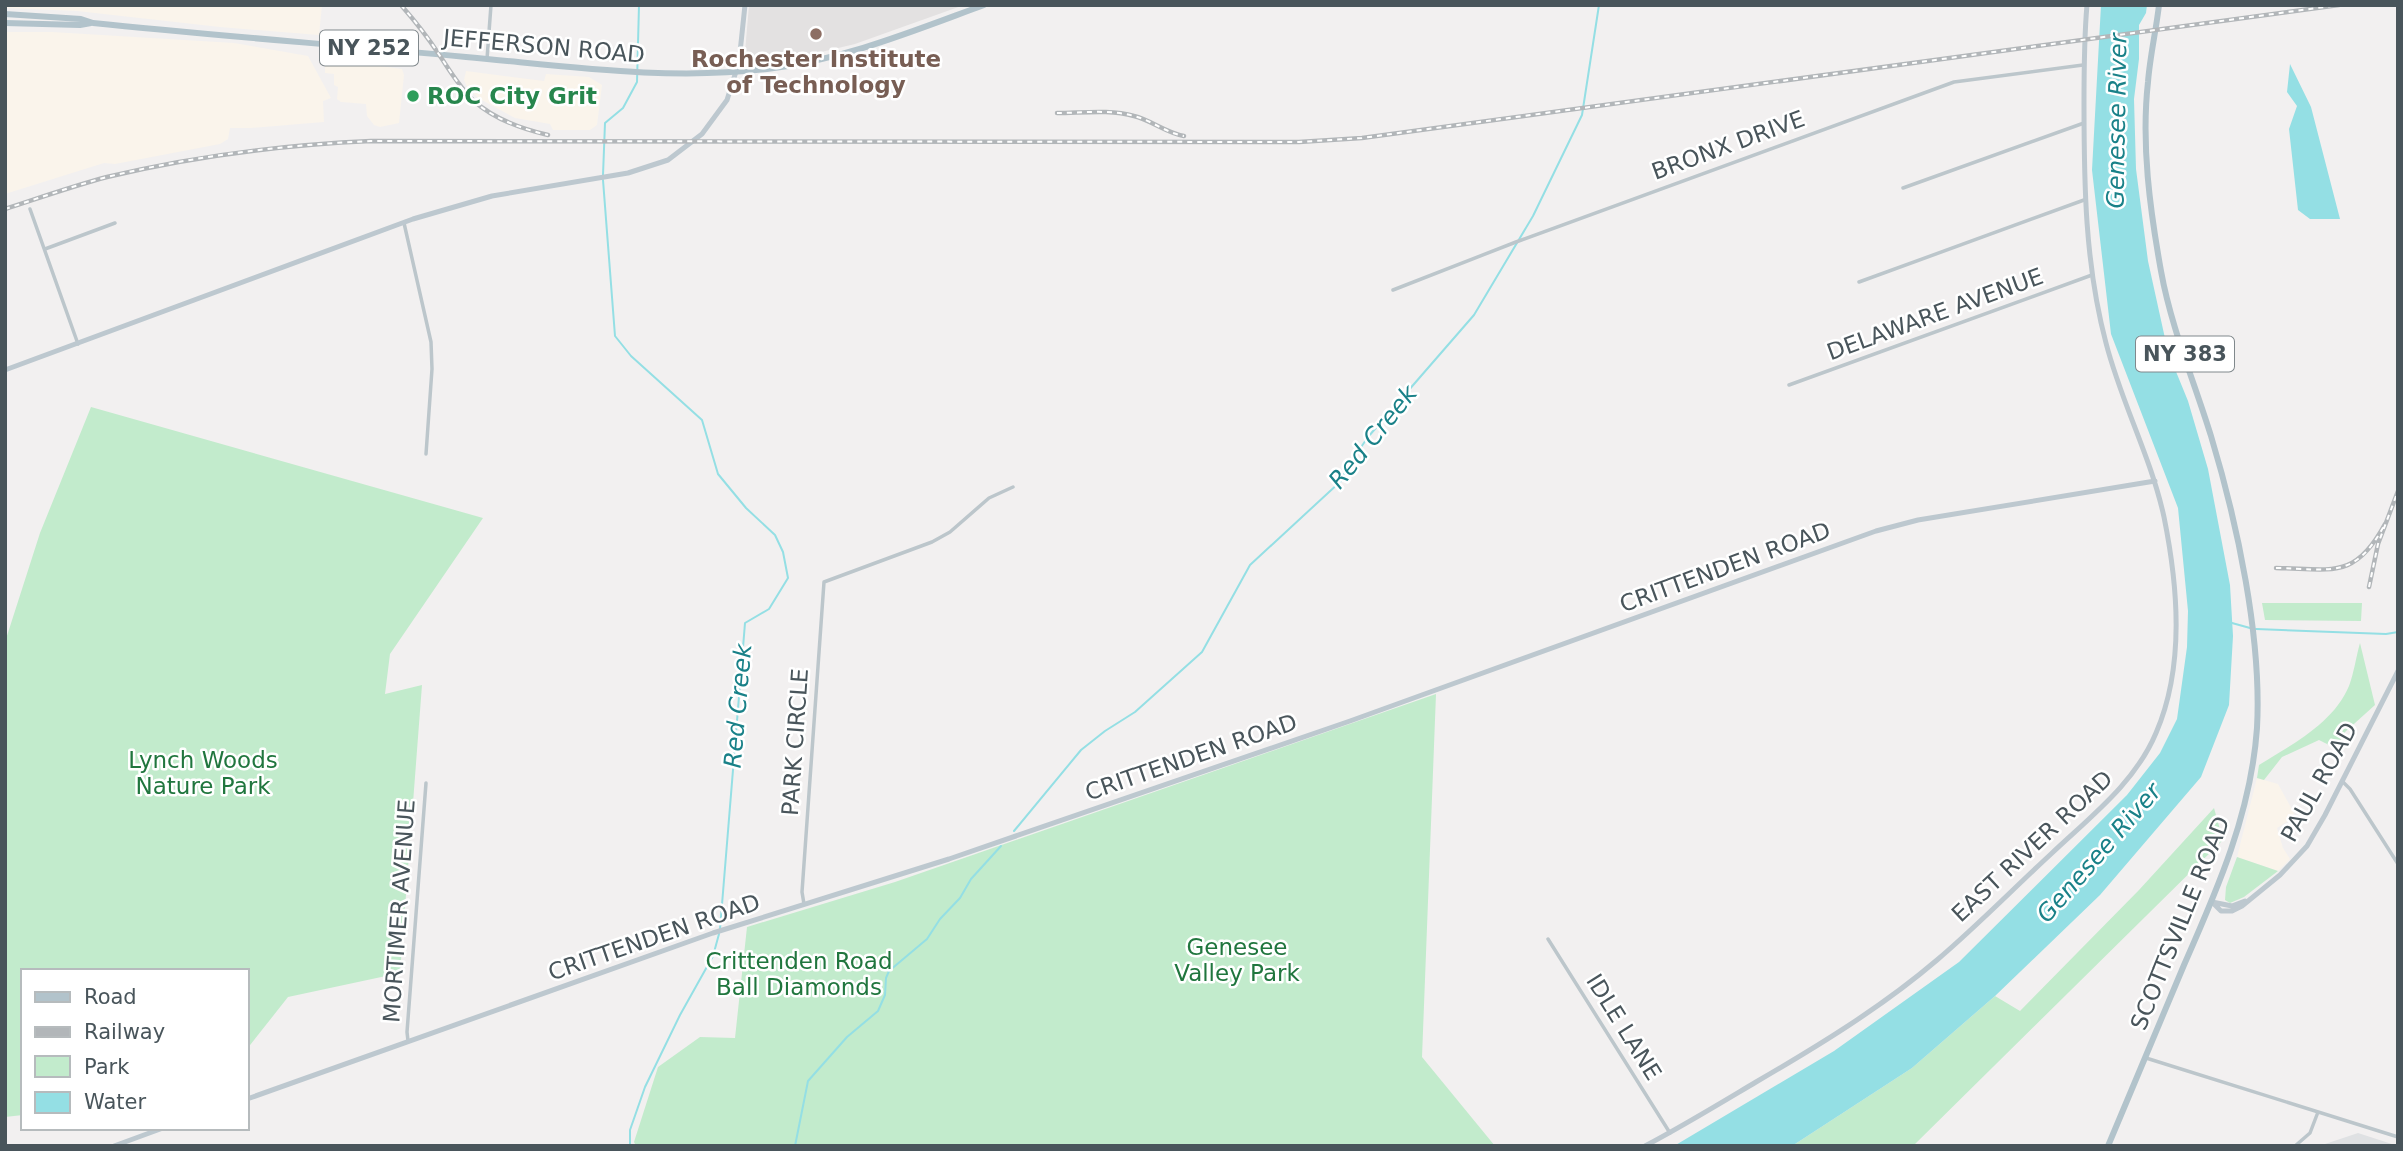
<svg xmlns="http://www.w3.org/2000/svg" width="2403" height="1151" font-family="'DejaVu Sans',sans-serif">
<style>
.commercial{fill:#faf4eb}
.education{fill:#e3e1e1}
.airport{fill:#dfe1e3}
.green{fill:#c2ebcc}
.water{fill:#94dfe4}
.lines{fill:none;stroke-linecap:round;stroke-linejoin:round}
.stream{stroke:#94dfe4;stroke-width:2}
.street{stroke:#bcc6cb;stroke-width:3.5}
.secondary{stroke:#bdc8cf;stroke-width:5}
.primary{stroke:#b2c3cb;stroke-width:6}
.rail-casing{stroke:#b2b6b9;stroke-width:4.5}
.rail{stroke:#fff;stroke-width:2;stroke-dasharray:5;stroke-linecap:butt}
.education-dot{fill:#8d6e63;stroke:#fff;stroke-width:2.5}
.leisure-dot{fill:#2e9e5b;stroke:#fff;stroke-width:2.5}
.labels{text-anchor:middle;stroke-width:5;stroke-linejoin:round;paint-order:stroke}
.shield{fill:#fff;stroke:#80888c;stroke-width:2}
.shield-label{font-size:21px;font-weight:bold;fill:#49555b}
.street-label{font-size:23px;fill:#49555b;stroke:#fff}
.education-label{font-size:23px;font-weight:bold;fill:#785e54;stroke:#fff}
.leisure-label{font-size:23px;font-weight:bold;fill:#27864d;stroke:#fff;text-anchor:start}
.park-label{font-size:23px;fill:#20763e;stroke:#fff}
.water-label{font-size:24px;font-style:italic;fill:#198188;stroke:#fff}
</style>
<rect width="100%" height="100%" fill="#f2f0f0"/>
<!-- commercial -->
<path class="commercial" d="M 5,5 L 322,5 L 319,35 L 220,27 L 77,11 L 5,8 Z
M 5,32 L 52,32 L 234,43 L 308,56 L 331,98 L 323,101 L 324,122 L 250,128 L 230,128 L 228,139 L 220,144 L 115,164 L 104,163 L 5,194 Z
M 325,58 L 402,69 L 404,75 L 399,123 L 380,127 L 374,125 L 367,116 L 366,104 L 341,102 L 337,99 L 338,87 L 334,85 L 334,74 L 325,73 Z
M 466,71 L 544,81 L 546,74 L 589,77 L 602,85 L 597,125 L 590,130 L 553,130 L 550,124 L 515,118 L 478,98 L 467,87 L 464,80 Z
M 2257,778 L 2278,784 L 2294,813 L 2291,819 L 2277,828 L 2283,848 L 2290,859 L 2278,871 L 2237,857 Z"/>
<!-- education -->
<path class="education" d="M 749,5 L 964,5 L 855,44 L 792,59 L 754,64 L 747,60 L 745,52 Z"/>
<!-- airport -->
<path class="airport" d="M 2358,1133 L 2398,1146 L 2319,1146 Z"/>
<!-- green -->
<path class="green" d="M 91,407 L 483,518 L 390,654 L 385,694 L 422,685 L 400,973 L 288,997 L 247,1049 L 247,971 L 23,971 L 23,1115 L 5,1117 L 5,642 L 40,533 Z
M 2262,603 L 2362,603 L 2361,621 L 2265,620 Z
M 2360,643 L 2375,705 L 2345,732 L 2339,743 L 2331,746 L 2319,740 L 2282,757 L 2264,780 L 2257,778 L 2259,765 C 2291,745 2333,724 2349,686 C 2354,673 2356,657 2360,643 Z
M 1436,694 L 1422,1057 L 1495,1146 L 636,1146 L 634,1142 L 658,1067 L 700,1037 L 735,1038 L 747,927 L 895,882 Z
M 2214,808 L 2223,840 L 1913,1146 L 1792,1146 L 1912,1068 L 1995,996 L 2020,1011 L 2139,890 Z
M 2237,857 L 2278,871 L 2244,897 L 2230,903 L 2225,900 L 2226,887 Z"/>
<!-- water -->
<path class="water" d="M 2101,5 L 2147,5 L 2146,13 L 2139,25 L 2139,59 L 2134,99 L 2136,169 L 2148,261 L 2168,352 L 2188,401 L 2208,469 L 2230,585 L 2233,636 L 2229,705 L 2201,777 L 2100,895 L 1995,996 L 1912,1068 L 1792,1146 L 1674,1146 L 1834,1051 L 1959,962 L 2127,795 L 2160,753 L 2177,719 L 2187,647 L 2188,611 L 2178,508 L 2111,334 L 2092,170 Z
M 2290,64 L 2311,107 L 2340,219 L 2310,219 L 2298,210 L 2289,129 L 2297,106 L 2287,92 Z"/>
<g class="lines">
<!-- stream -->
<path class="stream" d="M 603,175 L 605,123 L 623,108 L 637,82 L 639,5
M 603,180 L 615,336 L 631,356 L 702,420 L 718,474 L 746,508 L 775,535 L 783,552 L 788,578 L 769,609 L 745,623 L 720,929
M 2232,623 L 2250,628
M 2256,629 L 2386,634 L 2398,632
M 1014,831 L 1081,750 L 1105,731 L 1135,712 L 1202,652 L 1250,565 L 1341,481 L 1348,466 L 1368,437 L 1474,315 L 1533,216 L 1582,115 L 1599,5
M 630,1146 L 630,1130 L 645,1087 L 680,1015 L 713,956 L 719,934
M 795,1146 L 808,1081 L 847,1037 L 878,1011 L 885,995 L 886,978 L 889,971 L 927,939 L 940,919 L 960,898 L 971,879 L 1001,846"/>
<!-- street -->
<path class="street" d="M 487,59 L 491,5
M 1903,188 L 2084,123
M 30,209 L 78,344
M 404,223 L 431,342 L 432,369 L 426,454
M 45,249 L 115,223
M 1859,282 L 2084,200
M 1393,290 L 1516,242 L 1954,82 L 2083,65
M 1789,385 L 2092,275
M 2343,782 L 2350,789 L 2398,864
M 804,904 L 802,892 L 824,582 L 932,542 L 950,532 L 989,498 L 1013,487
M 1548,939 L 1670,1133
M 408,1041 L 407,1032 L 426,783
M 2146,1058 L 2398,1137
M 2295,1146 L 2310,1133 L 2318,1112"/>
<!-- secondary -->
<path class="secondary" d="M 5,370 L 413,219 L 492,196 L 628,173 L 668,160 L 702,134 L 727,100 L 739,62 L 745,5
M 2212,902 L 2221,911 L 2232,911 L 2242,906 L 2280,875 L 2307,846 L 2325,815 L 2398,671
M 2212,902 L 2232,906 L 2245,901
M 247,1099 L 713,933 L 949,859 L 1350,721 L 1876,531 L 1918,520 L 2155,481
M 114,1146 L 163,1128
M 1645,1146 C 1683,1126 1719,1104 1756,1082 C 1818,1046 1882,1007 1937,960 C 1976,927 2013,889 2051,854 C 2090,817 2135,783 2156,733 C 2185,666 2178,586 2164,517 C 2151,457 2121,402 2106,343 C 2085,264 2084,184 2084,104 C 2084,71 2084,38 2087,5"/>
<!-- primary -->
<path class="primary" d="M 5,14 L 81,19 L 93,23 C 217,36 342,45 466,57 C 566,66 667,81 767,69 C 843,60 913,31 984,5
M 5,23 L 80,25 L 91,23
M 2108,1146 C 2133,1086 2159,1025 2184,965 C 2218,888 2251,813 2257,728 C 2262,638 2237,522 2211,436 C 2194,381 2171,327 2161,271 C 2150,210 2141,144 2148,82 C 2150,56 2156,31 2159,5"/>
<!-- rail casing -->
<g class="rail-casing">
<path id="rail" d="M 401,5 C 414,20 427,36 438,53 C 449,69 459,87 474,101 C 494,119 522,129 548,135
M 1057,113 C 1081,113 1110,109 1134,116 C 1151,120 1166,133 1184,136
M 5,209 C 39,198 73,186 107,177 C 194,156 282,145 371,141 L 1299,142 L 1362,138 L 2339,5
M 2276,568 C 2332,569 2355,580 2385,524
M 2369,587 L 2378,544 L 2398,491"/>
</g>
<!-- rail -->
<use href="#rail" class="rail"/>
</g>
<!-- markers -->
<circle class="education-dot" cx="816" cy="34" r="7"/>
<circle class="leisure-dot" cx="413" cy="96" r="7"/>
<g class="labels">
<!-- shield labels -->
<g class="shield">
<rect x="320" y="30.5" width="98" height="35" rx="5"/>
<rect x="2136" y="336.5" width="98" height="35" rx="5"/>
</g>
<g class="shield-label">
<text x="369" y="55">NY 252</text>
<text x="2185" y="361">NY 383</text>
</g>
<!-- street labels -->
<g class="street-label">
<text transform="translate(544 46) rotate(5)" y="8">JEFFERSON ROAD</text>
<text transform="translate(1728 145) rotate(-20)" y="8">BRONX DRIVE</text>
<text transform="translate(1935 314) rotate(-20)" y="8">DELAWARE AVENUE</text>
<text transform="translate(1725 567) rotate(-20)" y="8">CRITTENDEN ROAD</text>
<text transform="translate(795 742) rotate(-86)" y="8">PARK CIRCLE</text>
<text transform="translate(1191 757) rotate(-19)" y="8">CRITTENDEN ROAD</text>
<text transform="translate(2319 782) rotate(-61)" y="8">PAUL ROAD</text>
<text transform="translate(2032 846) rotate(-43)" y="8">EAST RIVER ROAD</text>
<text transform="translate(399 911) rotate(-86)" y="8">MORTIMER AVENUE</text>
<text transform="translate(2180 923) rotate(-68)" y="8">SCOTTSVILLE ROAD</text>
<text transform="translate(654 937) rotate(-19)" y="8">CRITTENDEN ROAD</text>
<text transform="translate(1624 1027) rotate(58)" y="8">IDLE LANE</text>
</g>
<!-- education labels -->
<g class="education-label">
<text x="816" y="67">Rochester Institute<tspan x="816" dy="26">of Technology</tspan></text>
</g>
<!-- leisure labels -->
<g class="leisure-label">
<text x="427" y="104">ROC City Grit</text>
</g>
<!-- park labels -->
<g class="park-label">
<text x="203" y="768">Lynch Woods<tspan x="203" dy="26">Nature Park</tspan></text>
<text x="1237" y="955">Genesee<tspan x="1237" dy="26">Valley Park</tspan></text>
<text x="799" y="969">Crittenden Road<tspan x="799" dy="26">Ball Diamonds</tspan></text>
</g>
<!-- water labels -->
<g class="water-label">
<text transform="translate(2117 121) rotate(-89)" y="8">Genesee River</text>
<text transform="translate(1373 437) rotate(-51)" y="8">Red Creek</text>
<text transform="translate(738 706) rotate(-85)" y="8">Red Creek</text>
<text transform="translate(2099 853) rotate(-49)" y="8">Genesee River</text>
</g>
</g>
<!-- border -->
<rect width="2403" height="1151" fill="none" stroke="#49555b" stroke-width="14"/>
<!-- legend -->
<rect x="21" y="969" width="228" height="161" fill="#ffffff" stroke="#b6bbbd" stroke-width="2"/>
<rect x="35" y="992" width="35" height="10" fill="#b2c3cb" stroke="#b6bbbd" stroke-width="2"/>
<text x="84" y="1004" font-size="21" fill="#49555b">Road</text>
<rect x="35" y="1027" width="35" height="10" fill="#b2b6b9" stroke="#b6bbbd" stroke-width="2"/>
<text x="84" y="1039" font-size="21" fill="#49555b">Railway</text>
<rect x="35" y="1056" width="35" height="21" fill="#c2ebcc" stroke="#b6bbbd" stroke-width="2"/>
<text x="84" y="1074" font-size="21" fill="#49555b">Park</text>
<rect x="35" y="1092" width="35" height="21" fill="#94dfe4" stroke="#b6bbbd" stroke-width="2"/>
<text x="84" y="1109" font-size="21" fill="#49555b">Water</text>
</svg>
